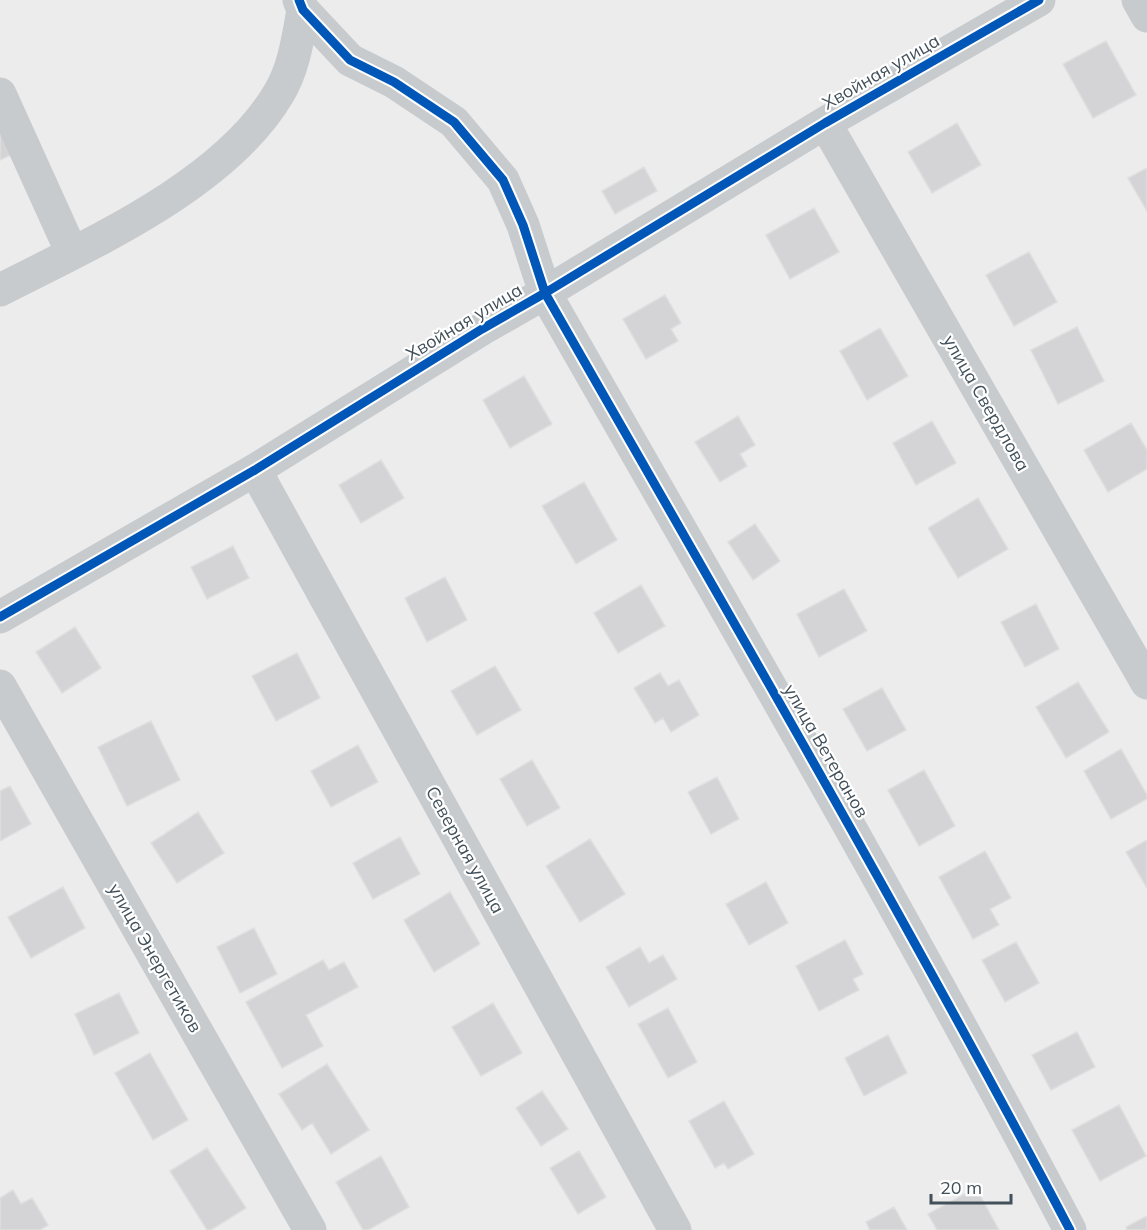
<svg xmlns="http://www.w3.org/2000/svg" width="1147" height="1230" font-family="Mulish,sans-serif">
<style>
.building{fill:#d4d4d7;stroke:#dededf;stroke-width:1.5}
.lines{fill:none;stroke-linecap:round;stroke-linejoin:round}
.minor{stroke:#c8cbcd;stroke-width:33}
.cycleway-casing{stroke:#fff;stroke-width:13}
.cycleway{stroke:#0057b8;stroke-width:9}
.labels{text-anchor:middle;stroke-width:4.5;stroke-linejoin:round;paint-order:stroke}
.street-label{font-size:18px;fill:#42505a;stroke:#fff}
</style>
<rect width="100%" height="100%" fill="#edecec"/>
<!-- building -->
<path class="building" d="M 1106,41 L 1136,95 L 1093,118 L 1063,64 Z
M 957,123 L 981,165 L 932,193 L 908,152 Z
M 0,132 L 11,155 L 0,160 Z
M 644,167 L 657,191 L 615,214 L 602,191 Z
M 1147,168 L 1147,211 L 1128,178 Z
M 814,208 L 839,252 L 790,279 L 766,235 Z
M 1029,252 L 1057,302 L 1014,326 L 986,275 Z
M 665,295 L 681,323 L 671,329 L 678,341 L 646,359 L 623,319 Z
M 1077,327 L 1104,381 L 1058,404 L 1031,350 Z
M 880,328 L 908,376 L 867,400 L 840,351 Z
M 524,376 L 552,424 L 510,448 L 483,400 Z
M 738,416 L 755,445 L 740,454 L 747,466 L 720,482 L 695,442 Z
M 932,421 L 956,463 L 916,485 L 893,443 Z
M 1131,423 L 1147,450 L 1147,469 L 1108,492 L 1084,450 Z
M 381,460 L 404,498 L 361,523 L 339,485 Z
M 584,482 L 617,540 L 576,564 L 542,506 Z
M 978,498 L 1008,549 L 958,578 L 928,528 Z
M 755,524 L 780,561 L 753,580 L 728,542 Z
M 233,546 L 249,578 L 207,599 L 191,567 Z
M 445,577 L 467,620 L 427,642 L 405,598 Z
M 641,585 L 665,626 L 618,653 L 594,613 Z
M 844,589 L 867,631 L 819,657 L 797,614 Z
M 1036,604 L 1059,649 L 1025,667 L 1001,622 Z
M 75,627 L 101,668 L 62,693 L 36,652 Z
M 297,653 L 320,698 L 276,721 L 252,676 Z
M 495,666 L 521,710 L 477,735 L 451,691 Z
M 660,673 L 668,686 L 679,680 L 699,715 L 671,732 L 663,718 L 655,723 L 634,688 Z
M 1078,682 L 1109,732 L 1066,758 L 1036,707 Z
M 882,688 L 906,730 L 867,751 L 843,709 Z
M 151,721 L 180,780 L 127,806 L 98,747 Z
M 358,745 L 378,782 L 331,807 L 311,771 Z
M 1121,749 L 1147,795 L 1147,799 L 1111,819 L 1084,771 Z
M 532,760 L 560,808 L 527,826 L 500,779 Z
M 924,770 L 955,826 L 919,846 L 888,790 Z
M 717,777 L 739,819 L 711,834 L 688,792 Z
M 10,786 L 31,824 L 0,841 L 0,791 Z
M 198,812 L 224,853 L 177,883 L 151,843 Z
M 400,837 L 420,874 L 373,899 L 353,863 Z
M 590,839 L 625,894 L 580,922 L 546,866 Z
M 1147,840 L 1147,888 L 1126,852 Z
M 985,851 L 1011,898 L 990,909 L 999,925 L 973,939 L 939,877 Z
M 766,882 L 788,923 L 749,945 L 726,904 Z
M 63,887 L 85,928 L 31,958 L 8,917 Z
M 450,892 L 480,944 L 434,972 L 404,920 Z
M 254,928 L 277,974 L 240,993 L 217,947 Z
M 845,940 L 863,974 L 853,979 L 859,990 L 819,1011 L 796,966 Z
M 1016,942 L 1039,983 L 1005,1002 L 982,960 Z
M 640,947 L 649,963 L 663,955 L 677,979 L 629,1007 L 606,967 Z
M 323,960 L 329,970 L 344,962 L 358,987 L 306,1015 L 323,1046 L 282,1068 L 246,1002 Z
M 119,993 L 139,1033 L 94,1055 L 75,1014 Z
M 493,1003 L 522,1053 L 481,1076 L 452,1027 Z
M 668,1008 L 697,1062 L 668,1078 L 638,1024 Z
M 1077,1032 L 1095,1067 L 1051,1090 L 1032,1055 Z
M 888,1035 L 907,1073 L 864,1096 L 845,1058 Z
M 150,1053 L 188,1120 L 153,1140 L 115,1073 Z
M 327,1064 L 369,1130 L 331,1154 L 312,1123 L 302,1130 L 279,1094 Z
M 542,1091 L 568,1129 L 541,1146 L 516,1108 Z
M 724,1101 L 754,1154 L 728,1169 L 724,1163 L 715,1168 L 689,1121 Z
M 1119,1105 L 1146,1156 L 1100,1181 L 1072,1130 Z
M 207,1148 L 246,1208 L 211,1230 L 207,1230 L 170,1171 Z
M 579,1151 L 606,1197 L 578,1214 L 550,1168 Z
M 381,1156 L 409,1207 L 368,1230 L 363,1230 L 336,1182 Z
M 976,1188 L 999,1230 L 937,1230 L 928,1214 Z
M 13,1190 L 21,1204 L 32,1198 L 48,1225 L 40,1230 L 0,1230 L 0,1198 Z
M 894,1207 L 907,1230 L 870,1230 L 866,1222 Z
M 1147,1216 L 1147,1230 L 1127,1230 L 1126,1227 Z"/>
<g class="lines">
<!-- minor -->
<path class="minor" d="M 299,0 L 303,10 L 350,60 L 394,82 L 454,122 L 503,180 L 523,225 L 545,293 C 723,604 903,913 1070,1230
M 1138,0 L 1147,16
M 0,94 L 72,253
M 825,123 L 1147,683
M 0,290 C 92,243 226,184 279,93 C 294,68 298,38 303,10
M 255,470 L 675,1230
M 0,617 L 255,470 L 482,329 L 545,293 L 825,123 L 1039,0
M 0,686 L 310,1230"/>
<!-- cycleway casing -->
<g class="cycleway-casing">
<path id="cycleway" d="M 299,0 L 303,10 L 350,60 L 394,82 L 454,122 L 503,180 L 523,225 L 545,293 C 723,604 903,913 1070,1230
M 0,617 L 255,470 L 482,329 L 545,293 L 825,123 L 1039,0"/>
</g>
<!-- cycleway -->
<use href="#cycleway" class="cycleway"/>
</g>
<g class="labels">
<!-- street labels -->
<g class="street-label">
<text transform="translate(881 72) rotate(-30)" y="6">Хвойная улица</text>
<text transform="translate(464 322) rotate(-31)" y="6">Хвойная улица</text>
<text transform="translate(986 403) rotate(60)" y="6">улица Свердлова</text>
<text transform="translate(826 751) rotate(60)" y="6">улица Ветеранов</text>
<text transform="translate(465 850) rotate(61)" y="6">Северная улица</text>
<text transform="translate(155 958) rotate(60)" y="6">улица Энергетиков</text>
</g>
</g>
<!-- scale -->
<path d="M931 1194v9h80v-9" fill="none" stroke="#42505a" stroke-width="3"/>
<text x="940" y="1194" font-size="18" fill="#42505a" stroke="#ffffff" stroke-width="4.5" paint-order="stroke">20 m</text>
</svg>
